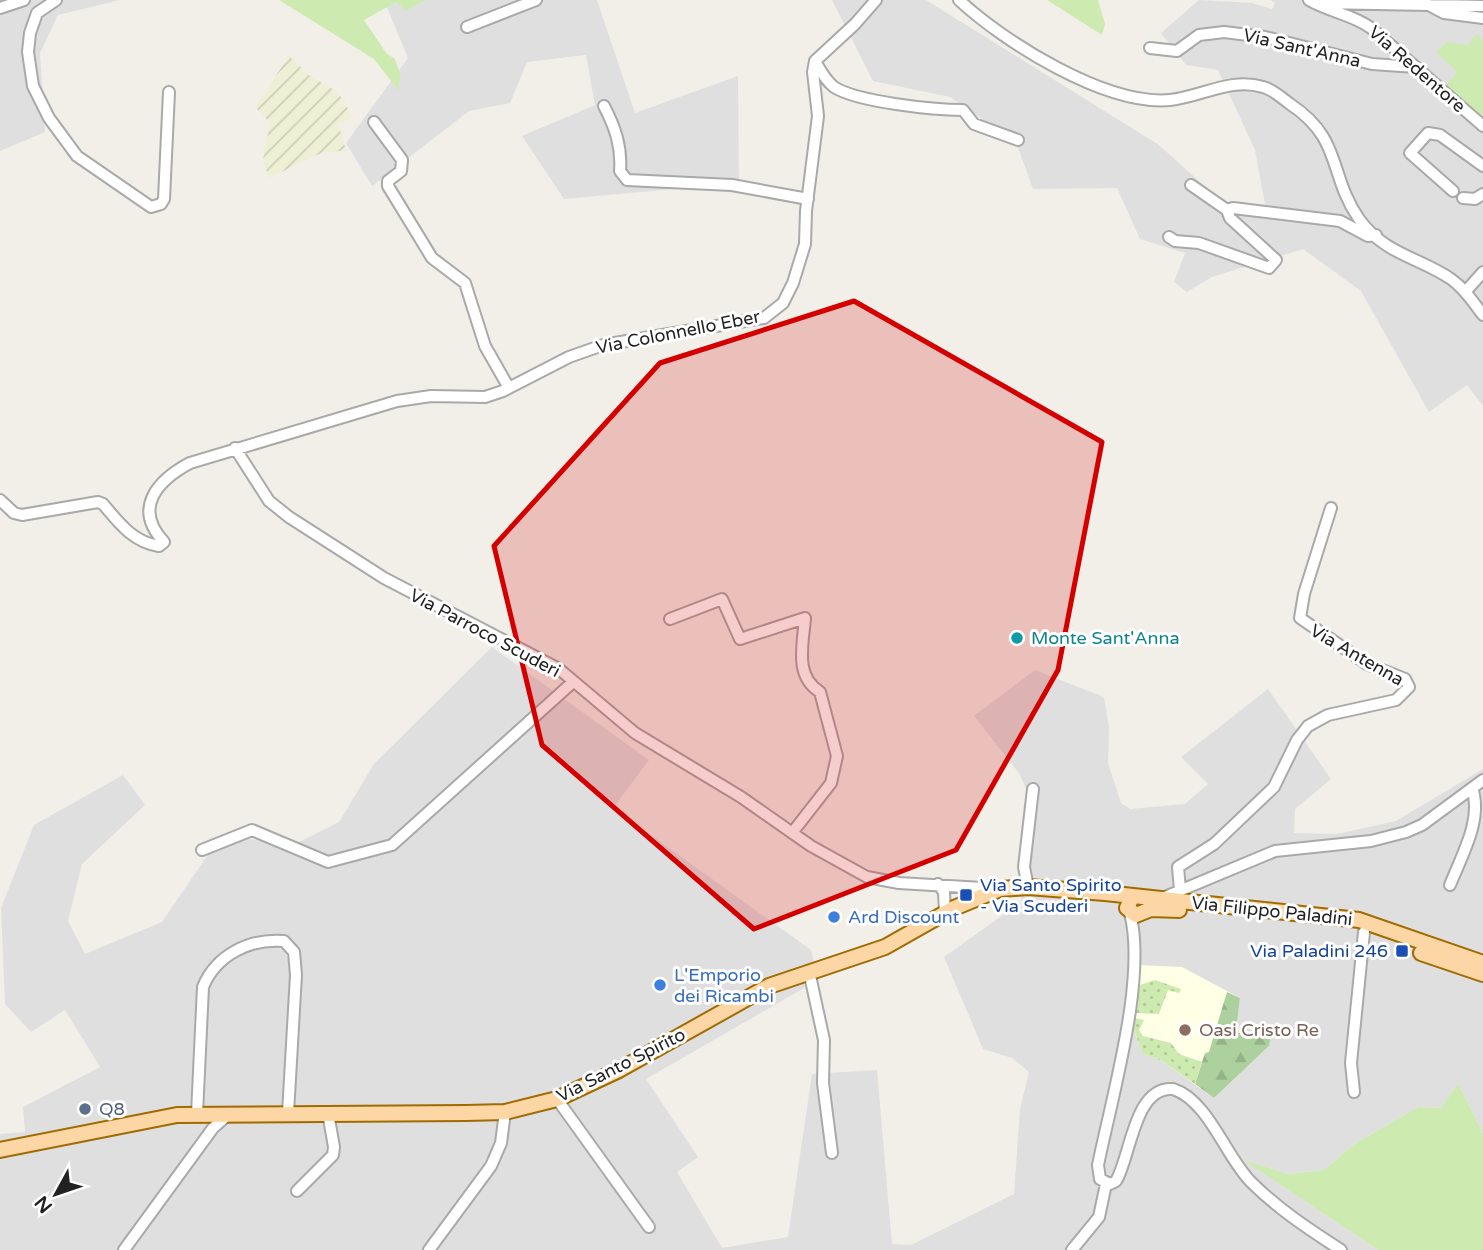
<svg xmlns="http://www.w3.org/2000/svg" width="1483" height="1250" font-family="'Varela Round',sans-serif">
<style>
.residential{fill:#e0dfdf}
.education{fill:#ffffe5}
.farmland{fill:url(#farmland-furrows)}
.grass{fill:#cdebb0}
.forest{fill:url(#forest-firs)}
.garden{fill:url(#garden-dots)}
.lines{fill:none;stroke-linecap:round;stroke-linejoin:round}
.minor-casing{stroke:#a9a9a9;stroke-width:14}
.major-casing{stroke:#a06b00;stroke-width:18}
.minor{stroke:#fff;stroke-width:10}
.major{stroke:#fcd6a4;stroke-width:14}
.marked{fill:#d40000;fill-opacity:0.2;stroke:#d40000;stroke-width:5;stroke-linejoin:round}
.culture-dot{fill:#0f9aa8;stroke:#fff;stroke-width:2.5}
.transit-dot{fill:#1a4fb4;stroke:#fff;stroke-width:2.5}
.shop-dot{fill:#3f7fe0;stroke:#fff;stroke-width:2.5}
.education-dot{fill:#8d6e63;stroke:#fff;stroke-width:2.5}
.service-dot{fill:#5c6f8a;stroke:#fff;stroke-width:2.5}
.labels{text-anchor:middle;stroke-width:6;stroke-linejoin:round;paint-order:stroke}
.street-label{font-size:18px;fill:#222;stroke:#fff}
.culture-label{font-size:18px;fill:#0d838f;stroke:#fff;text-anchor:start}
.transit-label{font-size:18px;fill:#164399;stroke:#fff;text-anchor:start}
.shop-label{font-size:18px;fill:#366cbe;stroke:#fff;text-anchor:start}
.education-label{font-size:18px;fill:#785e54;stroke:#fff;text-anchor:start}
.service-label{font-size:18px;fill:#4e5e75;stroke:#fff;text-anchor:start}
</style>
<defs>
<pattern id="farmland-furrows" width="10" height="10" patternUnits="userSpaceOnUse" patternTransform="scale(1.75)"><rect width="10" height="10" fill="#eef0d5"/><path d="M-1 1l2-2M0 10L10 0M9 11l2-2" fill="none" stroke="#ccceb7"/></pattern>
<pattern id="forest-firs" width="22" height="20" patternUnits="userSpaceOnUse" patternTransform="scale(1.75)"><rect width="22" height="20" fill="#add19e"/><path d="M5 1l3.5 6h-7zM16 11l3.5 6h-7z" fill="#95b388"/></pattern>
<pattern id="garden-dots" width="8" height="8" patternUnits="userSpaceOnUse" patternTransform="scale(1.75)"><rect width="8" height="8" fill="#cdebb0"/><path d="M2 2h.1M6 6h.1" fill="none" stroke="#b0c997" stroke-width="1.8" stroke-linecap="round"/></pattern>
</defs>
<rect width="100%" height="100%" fill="#f2efe9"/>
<!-- residential -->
<path class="residential" d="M 0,0 L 120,0 L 58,15 L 40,53 L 45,132 L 0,151 Z
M 384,0 L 597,0 L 635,113 L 738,76 L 739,193 L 685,188 L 564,199 L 522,136 L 595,105 L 586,55 L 527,62 L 510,103 L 469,111 L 372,186 L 346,143 L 408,58 Z
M 832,0 L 926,0 L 1159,145 L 1221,201 L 1266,209 L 1255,150 L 1218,70 L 1186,65 L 1161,33 L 1199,0 L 1252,3 L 1272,9 L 1275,3 L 1270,0 L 1483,0 L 1483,406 L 1467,385 L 1429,412 L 1361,291 L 1303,249 L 1212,277 L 1187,292 L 1174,282 L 1185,253 L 1140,239 L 1117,188 L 1033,189 L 1016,142 L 950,97 L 873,81 Z
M 492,647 L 649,760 L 613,808 L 811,950 L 818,980 L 646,1079 L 698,1157 L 677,1172 L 722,1248 L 788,1237 L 812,1074 L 877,1070 L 892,1244 L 911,1245 L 1014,1194 L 1020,1109 L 1029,1072 L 1012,1058 L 983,1049 L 944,957 L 1021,902 L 1029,795 L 1019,773 L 974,716 L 1035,670 L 1104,697 L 1109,728 L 1108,763 L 1121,803 L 1130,809 L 1185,804 L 1208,784 L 1181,757 L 1268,689 L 1331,779 L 1295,809 L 1294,833 L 1337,834 L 1396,821 L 1483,769 L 1483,1133 L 1458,1083 L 1441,1108 L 1418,1107 L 1353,1145 L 1324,1170 L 1289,1174 L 1245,1161 L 1378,1250 L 0,1250 L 0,1134 L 25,1132 L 23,1107 L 100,1067 L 65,1010 L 31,1032 L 5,1004 L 1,908 L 34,825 L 123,775 L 145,805 L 82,864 L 68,921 L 85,954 L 162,922 L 222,834 L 291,846 L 339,822 L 374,764 Z"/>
<!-- education -->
<path class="education" d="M 1139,965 L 1182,967 L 1240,998 L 1236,1032 L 1271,1037 L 1269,1046 L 1214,1098 L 1162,1061 L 1143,1054 L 1133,1028 L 1140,985 Z"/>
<!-- farmland -->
<path class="farmland" d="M 289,56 L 310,76 L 333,89 L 344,100 L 352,118 L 338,124 L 346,150 L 319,154 L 269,178 L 263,160 L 270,123 L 255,107 Z"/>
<!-- grass -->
<path class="grass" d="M 279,0 L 425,0 L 406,11 L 396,2 L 364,20 L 387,54 L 394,58 L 400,72 L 399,91 L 374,59 Z
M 1047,0 L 1098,0 L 1105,24 L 1102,35 Z
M 1477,34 L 1483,41 L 1483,120 L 1446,85 L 1457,72 L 1436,52 L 1447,42 L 1468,45 Z
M 1458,1083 L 1483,1133 L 1483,1250 L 1378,1250 L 1243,1160 L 1289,1174 L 1324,1170 L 1353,1145 L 1418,1107 L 1441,1108 Z"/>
<!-- forest -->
<path class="forest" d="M 1227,992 L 1240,998 L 1236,1032 L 1271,1037 L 1269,1046 L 1214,1098 L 1195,1084 L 1205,1053 L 1209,1052 Z"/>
<!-- garden -->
<path class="garden" d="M 1155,980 L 1181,989 L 1179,993 L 1168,990 L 1159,1014 L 1135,1013 L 1140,985 Z
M 1134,1018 L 1144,1020 L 1139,1030 L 1143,1036 L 1171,1043 L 1179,1054 L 1202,1062 L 1195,1084 L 1162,1061 L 1143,1054 L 1133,1028 Z"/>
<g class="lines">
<!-- minor casing -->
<g class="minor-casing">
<path id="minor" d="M 56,0 L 37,13 L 30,33 L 28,52 L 33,86 L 49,118 L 77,156 L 151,207 L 161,204 L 164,199 L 169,92
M 959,0 C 1004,42 1106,106 1170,100 C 1201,97 1231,77 1263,87 C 1272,89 1282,98 1290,104 C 1343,139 1328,174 1359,219 C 1385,255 1419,257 1451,279 C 1464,288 1473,302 1483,315
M 1309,0 C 1329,12 1352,14 1371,28 L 1483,126
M 1321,3 L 1483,6
M 1427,4 L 1444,13 L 1483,18
M 0,8 L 24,0
M 467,27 L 536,0
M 1150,48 L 1177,51 L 1199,35 L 1224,32 L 1265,37 L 1372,64 L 1416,67
M 815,61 C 820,70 825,80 834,87 C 857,102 934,110 963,110 L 974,124 L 1018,140
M 604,106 C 615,127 622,147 620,171 L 627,180 L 732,185 L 808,199
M 374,122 L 402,160 L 401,171 L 388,181 L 388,186 L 432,258 L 465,283 L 485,346 L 509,388
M 1191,185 L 1227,210
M 1453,191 L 1410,153 L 1428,133 L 1440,135 L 1483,166
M 1463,198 L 1475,199 L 1483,194
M 1169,237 L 1175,241 L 1199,243 L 1269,268 L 1276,260 L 1230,218 L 1227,210 L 1233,208 L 1340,221 L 1368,236 L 1376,235
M 1465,292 L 1483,272
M 235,448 L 269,501 L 289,517 L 384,578 L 559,669 L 635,733 L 741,797 L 811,846 L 867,877 L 899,883 L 999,889
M 0,500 L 14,513 L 22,515 L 98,502 L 103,504 C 119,523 133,542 159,546 L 164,542 C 132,508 158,480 190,463 L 397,401 L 431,396 L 485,397 L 503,391 L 569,357 L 603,345 L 764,318 L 783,303 L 793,283 L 805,244 L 806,211 L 818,116 L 813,72 L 815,61 L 855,24 L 876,0
M 670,619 L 722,599 L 740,639 L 805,618 C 803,645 794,676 820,692 L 837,756 L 831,783 L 792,833
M 202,850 L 252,830 L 328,862 L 392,845 L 573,682
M 938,884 L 944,892 L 945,913
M 1450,885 C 1462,855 1483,819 1472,788
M 1028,887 L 1024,867 L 1033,789
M 1180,890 L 1178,867 L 1214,844 L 1274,787 L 1297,740 L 1308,726 L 1328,715 L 1396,700 L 1409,687 L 1405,679 L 1367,664 L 1300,618 L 1304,594 L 1331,508
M 1160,899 L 1275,851 L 1371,841 L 1406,832 L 1422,825 L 1483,780
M 1130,913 C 1147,978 1112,1096 1098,1165 L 1100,1179 L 1110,1184 L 1116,1181 C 1131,1156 1134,1086 1173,1089 C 1208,1100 1226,1157 1251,1182 C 1278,1209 1310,1230 1341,1250
M 809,971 L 824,1040 L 823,1083 L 832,1153
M 1354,1092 L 1351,1063 L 1364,932
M 557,1099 L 649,1227
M 197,1114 L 203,987 C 216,955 250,938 284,941 L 294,952 L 296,975 L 288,1113
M 297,1191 L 333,1155 L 334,1147 L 328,1113
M 124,1250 L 213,1128 L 229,1114
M 429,1250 L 491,1166 L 501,1143 L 505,1112
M 1072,1250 L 1099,1217 L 1106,1184"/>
</g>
<!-- major casing -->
<g class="major-casing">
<path id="major" d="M 1132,897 L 1127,908 L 1136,915 L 1151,909 L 1179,910
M 1421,953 L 1483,974
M 0,1150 L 177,1115 L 466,1113 L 505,1112 L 557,1099 L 619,1070 L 769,986 L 885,947 L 954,908 L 1000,889 L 1028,887 L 1105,893 L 1359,920 L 1483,963"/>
</g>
<!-- minor -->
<use href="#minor" class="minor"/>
<!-- major -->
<use href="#major" class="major"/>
</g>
<!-- marked area -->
<path class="marked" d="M 854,301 L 1102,442 L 1058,670 L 956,850 L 754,929 L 542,745 L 494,546 L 660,363 Z"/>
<!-- markers -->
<circle class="culture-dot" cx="1017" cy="638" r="7"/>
<g class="transit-dot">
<rect x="959" y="888" width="14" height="14" rx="3.5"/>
<rect x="1395" y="944" width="14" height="14" rx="3.5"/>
</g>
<g class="shop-dot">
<circle cx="834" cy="917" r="7"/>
<circle cx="660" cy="985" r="7"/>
</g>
<circle class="education-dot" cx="1185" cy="1030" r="7"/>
<circle class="service-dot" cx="85" cy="1109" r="7"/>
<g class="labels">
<!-- street labels -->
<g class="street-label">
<text transform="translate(1302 48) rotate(13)" y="6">Via Sant'Anna</text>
<text transform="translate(1417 69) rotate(41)" y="6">Via Redentore</text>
<text transform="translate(678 332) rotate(-11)" y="6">Via Colonnello Eber</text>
<text transform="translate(485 633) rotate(28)" y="6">Via Parroco Scuderi</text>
<text transform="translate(1357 655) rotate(30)" y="6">Via Antenna</text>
<text transform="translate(1272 911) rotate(6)" y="6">Via Filippo Paladini</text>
<text transform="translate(621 1065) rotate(-27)" y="6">Via Santo Spirito</text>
</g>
<!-- culture labels -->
<g class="culture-label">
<text x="1031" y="644">Monte Sant'Anna</text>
</g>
<!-- transit labels -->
<g class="transit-label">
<text x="980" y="891">Via Santo Spirito<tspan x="980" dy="21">- Via Scuderi</tspan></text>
<text x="1388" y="957" text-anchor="end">Via Paladini 246</text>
</g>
<!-- shop labels -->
<g class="shop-label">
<text x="848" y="923">Ard Discount</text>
<text x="674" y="981">L'Emporio<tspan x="674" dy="21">dei Ricambi</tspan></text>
</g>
<!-- education labels -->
<g class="education-label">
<text x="1199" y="1036">Oasi Cristo Re</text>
</g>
<!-- service labels -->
<g class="service-label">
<text x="99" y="1115">Q8</text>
</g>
</g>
<!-- north arrow -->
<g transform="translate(56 1194) rotate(230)" stroke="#ffffff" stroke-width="5" paint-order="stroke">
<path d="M0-5L12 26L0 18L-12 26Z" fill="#222222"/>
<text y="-10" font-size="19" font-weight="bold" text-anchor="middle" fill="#222222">N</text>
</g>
</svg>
